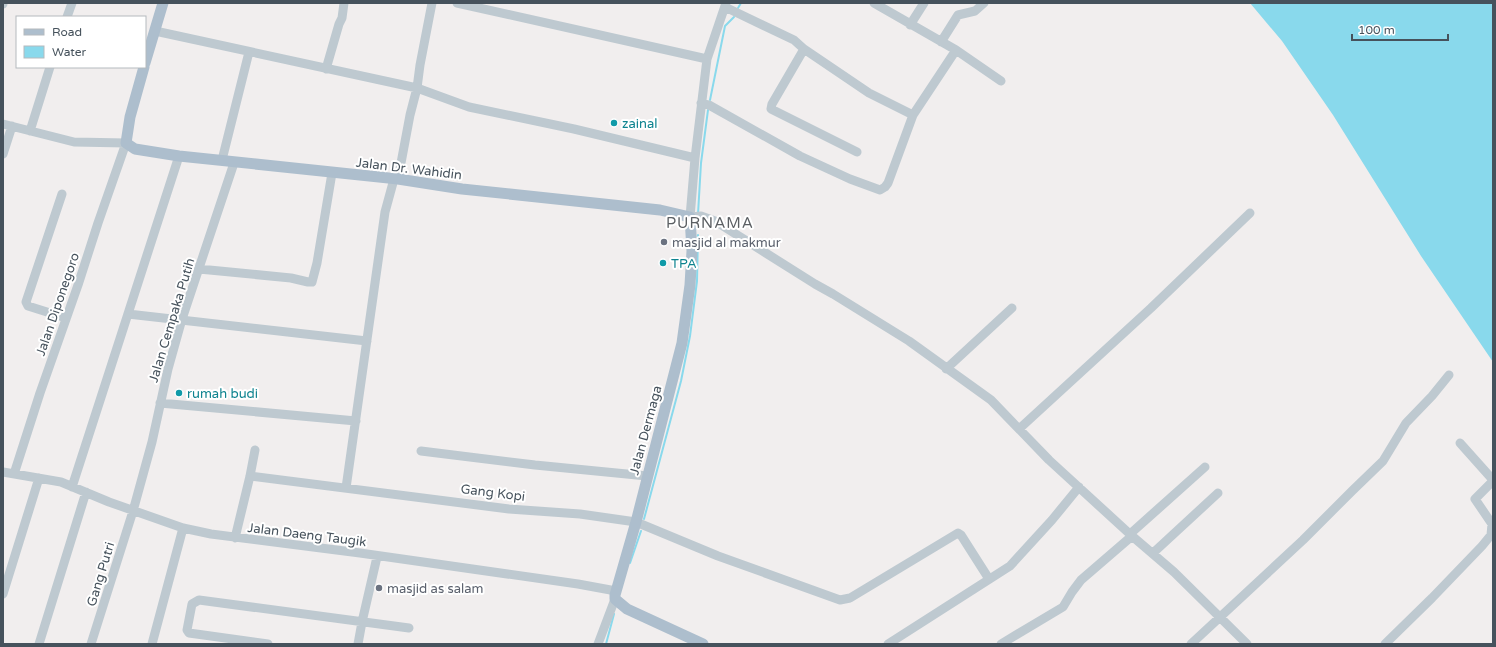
<svg xmlns="http://www.w3.org/2000/svg" width="1496" height="647" font-family="'Varela Round',sans-serif">
<style>
.water{fill:#89d9ec}
.lines{fill:none;stroke-linecap:round;stroke-linejoin:round}
.stream{stroke:#89d9ec;stroke-width:2}
.minor{stroke:#bec9d0;stroke-width:9}
.major{stroke:#adbecd;stroke-width:11}
.culture-dot{fill:#0f9aa8;stroke:#fff;stroke-width:1.5}
.worship-dot{fill:#6b7280;stroke:#fff;stroke-width:1.5}
.labels{text-anchor:middle;stroke-width:4;stroke-linejoin:round;paint-order:stroke}
.culture-label{font-size:13px;fill:#0d838f;stroke:#fff;text-anchor:start}
.street-label{font-size:13px;fill:#46525c;stroke:#fff}
.worship-label{font-size:13px;fill:#5b616d;stroke:#fff;text-anchor:start}
.quarter-label{font-size:15px;letter-spacing:1px;fill:#5b5f63;stroke:#fff}
</style>
<rect width="100%" height="100%" fill="#f1eeee"/>
<!-- water -->
<path class="water" d="M 1250,3 L 1493,3 L 1493,362 L 1421,256 L 1333,115 L 1282,41 Z"/>
<g class="lines">
<!-- stream -->
<path class="stream" d="M 738,8 L 741,3
M 710,100 L 725,26 L 734,17
M 698,214 L 701,163 L 708,110
M 644,519 L 681,381 L 690,336 L 697,281 L 698,235
M 630,563 L 641,531
M 606,644 L 614,614"/>
<!-- minor -->
<path class="minor" d="M 457,3 L 707,59
M 726,3 L 707,59 L 695,158 L 690,217 L 701,216 L 715,221 L 815,284 L 833,294 L 909,341 L 991,400 L 1049,460 L 1132,536 L 1174,572 L 1247,644
M 874,3 L 956,50 L 1001,81
M 3,4 L 3,3
M 725,7 L 794,40 L 804,49 L 869,93 L 913,115
M 67,17 L 72,3
M 910,25 L 924,3
M 155,31 L 417,88 L 469,107 L 574,129 L 695,158
M 941,42 L 958,15 L 975,11 L 984,3
M 804,49 L 772,104 L 771,109 L 857,152
M 326,69 L 339,24 L 342,18 L 344,3
M 701,103 L 709,105 L 800,156 L 850,179 L 880,190 L 885,187 L 888,183 L 913,115 L 956,50
M 3,124 L 74,142 L 126,143 L 98,223 L 78,285 L 40,393 L 14,474
M 30,131 L 50,67
M 3,154 L 12,126
M 222,160 L 249,52
M 398,179 L 410,115 L 417,88 L 420,65 L 432,3
M 62,194 L 26,302 L 28,306 L 66,318
M 199,269 L 291,278 L 308,282 L 312,282 L 317,263 L 332,173
M 128,314 L 367,341
M 946,369 L 1012,308
M 160,403 L 356,421
M 1019,429 L 1151,308 L 1250,213
M 1460,443 L 1493,480
M 421,451 L 535,465 L 647,476
M 3,472 L 61,482 L 109,502 L 183,528 L 211,534 L 360,553 L 578,584 L 616,591
M 250,476 L 509,509 L 580,514 L 636,522 L 718,556 L 840,600 L 850,598 L 958,533 L 961,535 L 989,579
M 72,487 L 179,156
M 346,488 L 385,212 L 394,179
M 1130,534 L 1205,467
M 235,538 L 250,476 L 255,450
M 1153,553 L 1218,493
M 3,594 L 39,478
M 39,644 L 86,492
M 91,644 L 133,511 L 152,442 L 168,369 L 182,319 L 234,163
M 152,644 L 183,528
M 268,644 L 189,633 L 187,630 L 192,604 L 199,600 L 409,628
M 358,644 L 362,622 L 377,557
M 598,644 L 615,599
M 888,644 L 1010,566 L 1052,520 L 1079,487
M 1001,644 L 1063,607 L 1072,592 L 1081,580 L 1132,536
M 1191,644 L 1303,540 L 1352,491 L 1383,461 L 1406,423 L 1432,396 L 1449,375
M 1385,644 L 1432,598 L 1482,546 L 1491,535 L 1492,524 L 1475,499 L 1493,481"/>
<!-- major -->
<path class="major" d="M 145,63 L 163,3
M 144,67 L 130,117 L 126,143 L 135,149 L 179,156 L 398,179 L 462,189 L 660,210 L 690,217 L 692,251 L 690,285 L 682,343 L 636,522 L 615,595 L 615,599 L 627,609 L 703,644"/>
</g>
<!-- markers -->
<g class="culture-dot">
<circle cx="614" cy="123" r="4"/>
<circle cx="663" cy="263" r="4"/>
<circle cx="179" cy="393" r="4"/>
</g>
<g class="worship-dot">
<circle cx="664" cy="242" r="4"/>
<circle cx="379" cy="588" r="4"/>
</g>
<g class="labels">
<!-- culture labels -->
<g class="culture-label">
<text x="622" y="128">zainal</text>
<text x="671" y="268">TPA</text>
<text x="187" y="398">rumah budi</text>
</g>
<!-- street labels -->
<g class="street-label">
<text transform="translate(409 168) rotate(7)" y="5">Jalan Dr. Wahidin</text>
<text transform="translate(57 304) rotate(-71)" y="5">Jalan Diponegoro</text>
<text transform="translate(171 320) rotate(-73)" y="5">Jalan Cempaka Putih</text>
<text transform="translate(645 430) rotate(-75)" y="5">Jalan Dermaga</text>
<text transform="translate(493 492) rotate(7)" y="5">Gang Kopi</text>
<text transform="translate(307 534) rotate(7)" y="5">Jalan Daeng Taugik</text>
<text transform="translate(100 574) rotate(-73)" y="5">Gang Putri</text>
</g>
<!-- worship labels -->
<g class="worship-label">
<text x="672" y="247">masjid al makmur</text>
<text x="387" y="593">masjid as salam</text>
</g>
<!-- quarter labels -->
<g class="quarter-label">
<text x="710" y="228">PURNAMA</text>
</g>
</g>
<!-- border -->
<rect width="1496" height="647" fill="none" stroke="#46525c" stroke-width="8"/>
<!-- legend -->
<rect x="16" y="16" width="130" height="52" fill="#ffffff" stroke="#b5babe"/>
<rect x="24" y="29" width="20" height="6" fill="#adbecd" stroke="#b5babe"/>
<text x="52" y="36" font-size="12" fill="#46525c">Road</text>
<rect x="24" y="46" width="20" height="12" fill="#89d9ec" stroke="#b5babe"/>
<text x="52" y="56" font-size="12" fill="#46525c">Water</text>
<!-- scale -->
<path d="M1352 34v6h96v-6" fill="none" stroke="#46525c" stroke-width="2"/>
<text x="1358" y="34" font-size="12" fill="#46525c" stroke="#ffffff" stroke-width="3" paint-order="stroke">100 m</text>
</svg>
